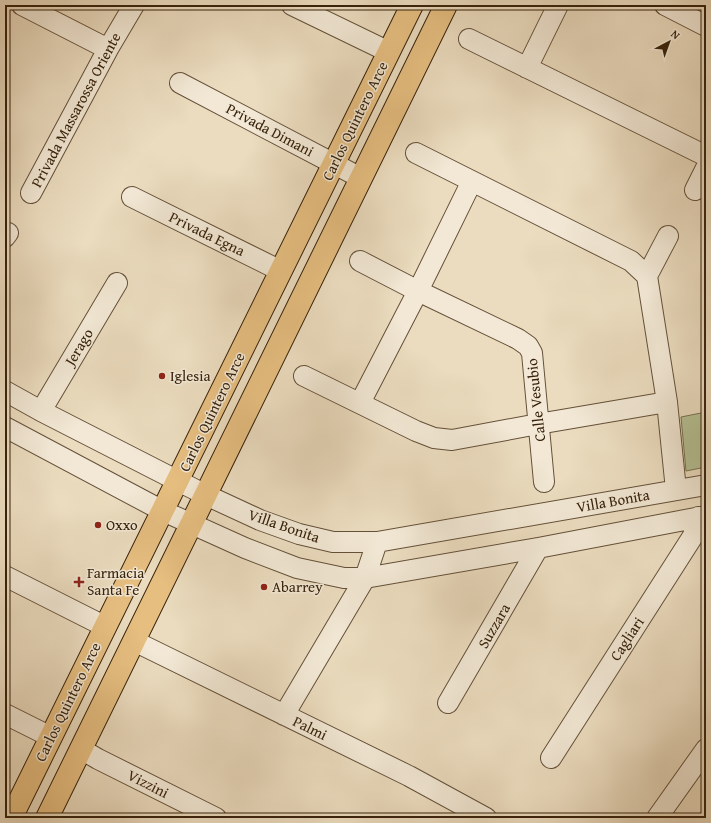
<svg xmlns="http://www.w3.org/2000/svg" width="711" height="823" font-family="'Gentium Book Plus',serif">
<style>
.green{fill:#b5c194;stroke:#767250}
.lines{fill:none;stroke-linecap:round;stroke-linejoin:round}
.minor-casing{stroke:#645039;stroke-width:22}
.major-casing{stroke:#37220c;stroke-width:24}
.minor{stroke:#f2e8d5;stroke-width:20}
.major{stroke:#e6be80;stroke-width:22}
.poi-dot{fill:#8f2418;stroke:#f2e8d5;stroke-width:1.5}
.labels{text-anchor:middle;stroke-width:3;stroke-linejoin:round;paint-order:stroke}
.street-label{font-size:15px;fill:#37220c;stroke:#f2e8d5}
.poi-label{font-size:15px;fill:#37220c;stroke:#f2e8d5;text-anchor:start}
</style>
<rect width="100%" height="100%" fill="#ebdcbf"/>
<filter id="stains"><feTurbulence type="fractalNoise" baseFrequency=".005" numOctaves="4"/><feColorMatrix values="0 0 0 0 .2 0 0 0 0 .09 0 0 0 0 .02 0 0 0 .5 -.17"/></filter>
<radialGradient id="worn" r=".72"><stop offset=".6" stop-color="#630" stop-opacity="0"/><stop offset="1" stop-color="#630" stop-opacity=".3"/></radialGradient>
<!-- green -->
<path class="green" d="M 706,412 L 706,467 L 686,471 L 681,417 Z"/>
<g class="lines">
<!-- minor casing -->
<g class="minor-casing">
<path id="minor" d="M 22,5 L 108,49
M 292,5 L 389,52
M 665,5 L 706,26
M 469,39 L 706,156
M 527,68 L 558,5
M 180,83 L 361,178
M 416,153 L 631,261 L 647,276
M 695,190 L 706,168
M 31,193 L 108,49 L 134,5
M 132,197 L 281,271
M 668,236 L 647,276 L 667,402 L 676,490
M 5,237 L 8,233
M 360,261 L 418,291 L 518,339 L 528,346 L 532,353 L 544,482
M 304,376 L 416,431 L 434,438 L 452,440 L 538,424 L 667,402
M 5,391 L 41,411 L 178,481 L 206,495 L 260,520 L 299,534 L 333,542 L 377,542 L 706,485
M 360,403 L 418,291 L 472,181
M 41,411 L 117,283
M 5,427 L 163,511 L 245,548 L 297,568 L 344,578 L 365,578 L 538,548 L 706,516
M 5,576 L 106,627
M 134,641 L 409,776 L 486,818
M 448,703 L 538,548
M 5,714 L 51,737
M 284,715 L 365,578 L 377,542
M 81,749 L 98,759 L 216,818
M 551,758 L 693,536 L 698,517
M 657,818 L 706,749"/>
</g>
<!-- major casing -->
<g class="major-casing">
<path id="major" d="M 11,818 L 412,5
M 47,818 L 446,5"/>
</g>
<!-- minor -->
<use href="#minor" class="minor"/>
<!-- major -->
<use href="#major" class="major"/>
</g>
<!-- markers -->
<g class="poi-dot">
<circle cx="162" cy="376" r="4"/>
<circle cx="98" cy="525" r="4"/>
<path d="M77 576h4v4h4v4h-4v4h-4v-4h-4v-4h4z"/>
<circle cx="264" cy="587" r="4"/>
</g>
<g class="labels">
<!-- street labels -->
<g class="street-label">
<text transform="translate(76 110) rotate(-62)" y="5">Privada Massarossa Oriente</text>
<text transform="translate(355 121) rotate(-64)" y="5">Carlos Quintero Arce</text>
<text transform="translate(270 130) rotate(28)" y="5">Privada Dimani</text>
<text transform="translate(207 234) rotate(26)" y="5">Privada Egna</text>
<text transform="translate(79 347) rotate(-59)" y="5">Jerago</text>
<text transform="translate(536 400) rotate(-96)" y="5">Calle Vesubio</text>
<text transform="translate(212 412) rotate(-64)" y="5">Carlos Quintero Arce</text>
<text transform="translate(613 501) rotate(-10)" y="5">Villa Bonita</text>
<text transform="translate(284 526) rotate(19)" y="5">Villa Bonita</text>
<text transform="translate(494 626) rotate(-60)" y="5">Suzzara</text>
<text transform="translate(627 639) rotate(-57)" y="5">Cagliari</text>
<text transform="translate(68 702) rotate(-64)" y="5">Carlos Quintero Arce</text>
<text transform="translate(310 728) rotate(26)" y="5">Palmi</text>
<text transform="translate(148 784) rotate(27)" y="5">Vizzini</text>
</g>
<!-- poi labels -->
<g class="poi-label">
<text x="170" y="381">Iglesia</text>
<text x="106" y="530">Oxxo</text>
<text x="87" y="578">Farmacia<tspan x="87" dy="17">Santa Fe</tspan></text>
<text x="272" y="592">Abarrey</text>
</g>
</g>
<!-- margin -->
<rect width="711" height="823" fill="none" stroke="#ebdcbf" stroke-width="20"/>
<rect x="6" y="6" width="699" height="811" fill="none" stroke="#37220c" stroke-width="2"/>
<rect x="10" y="10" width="691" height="803" fill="none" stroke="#37220c"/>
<!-- north arrow -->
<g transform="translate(669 42) rotate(41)" stroke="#f2e8d5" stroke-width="3" paint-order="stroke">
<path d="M0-3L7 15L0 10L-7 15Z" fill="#37220c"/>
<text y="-6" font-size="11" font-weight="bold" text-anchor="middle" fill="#37220c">N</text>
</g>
<rect width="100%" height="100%" filter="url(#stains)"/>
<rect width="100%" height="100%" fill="url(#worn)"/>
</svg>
